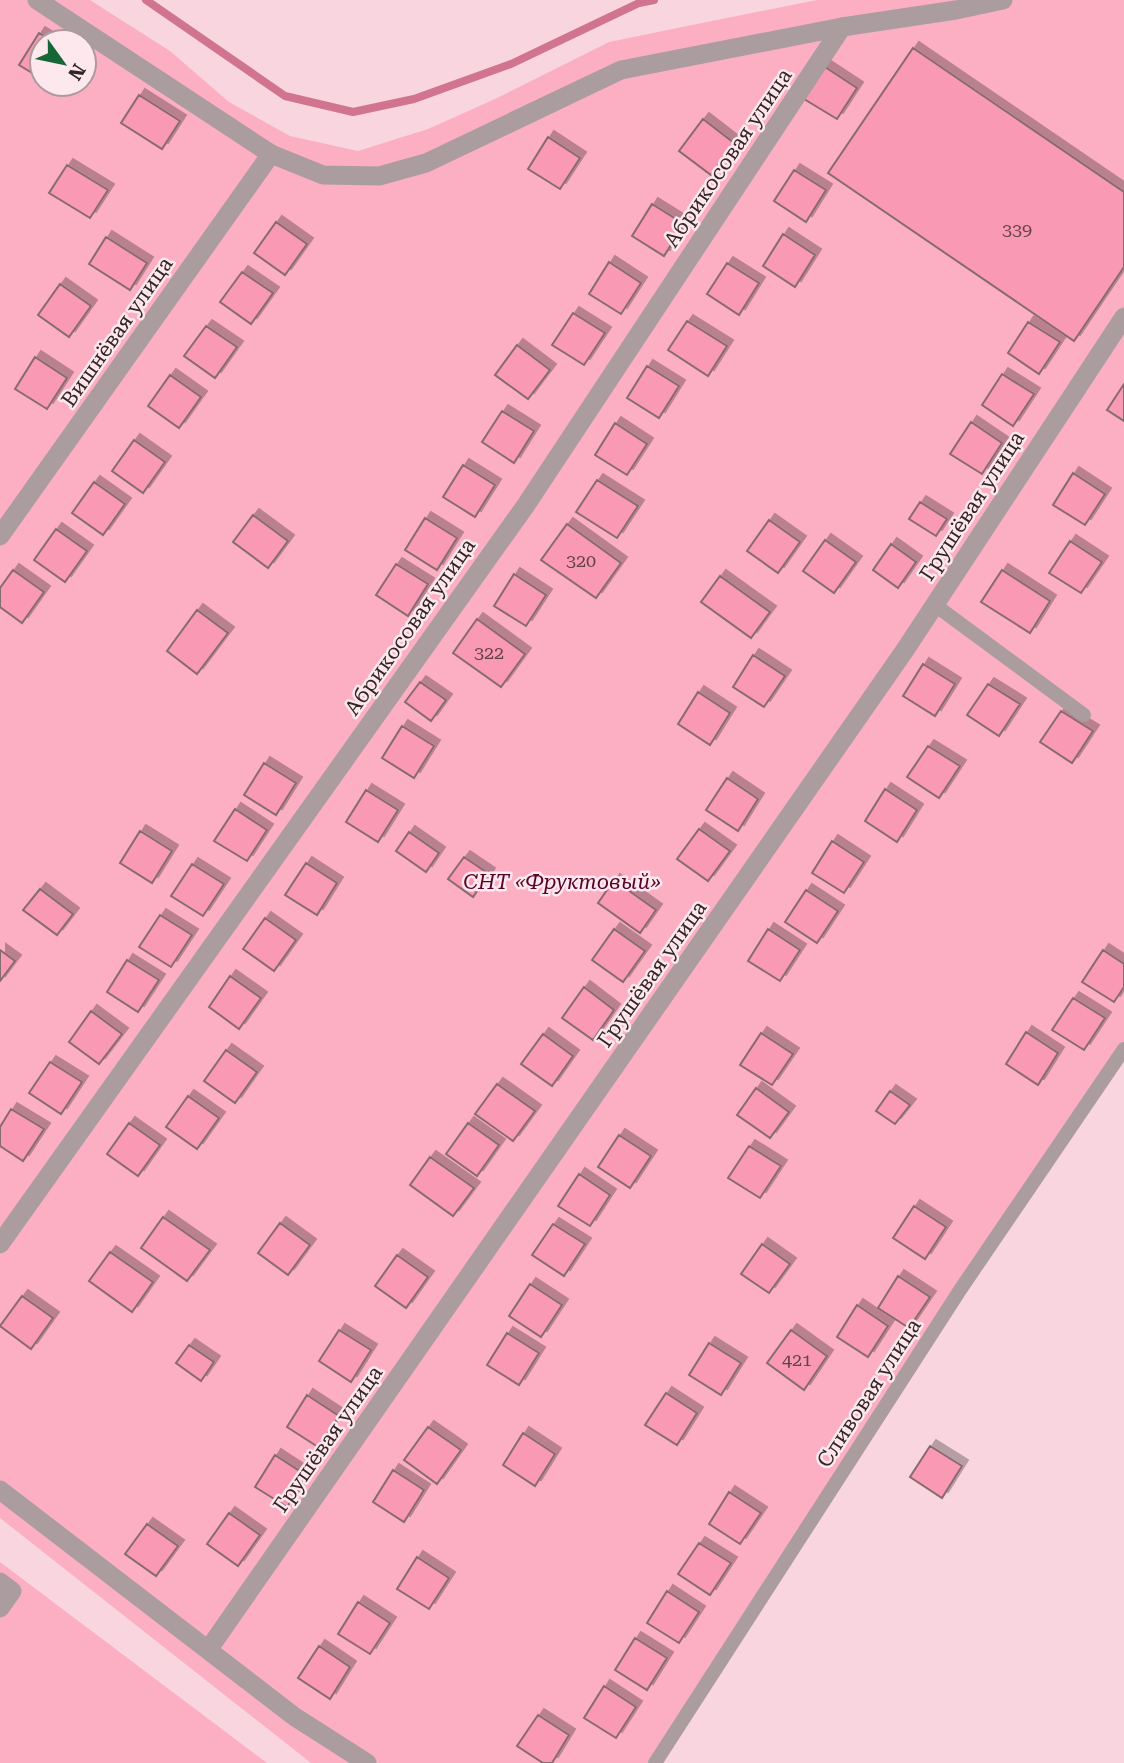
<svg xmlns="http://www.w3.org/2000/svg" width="1124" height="1763" font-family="'Roboto Serif',serif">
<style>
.green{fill:#fcafc3;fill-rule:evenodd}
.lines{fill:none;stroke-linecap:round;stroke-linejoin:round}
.stream{stroke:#d1748f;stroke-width:8}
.building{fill:#f999b4;stroke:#886a71;stroke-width:2;filter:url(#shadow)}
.service{stroke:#ab9c9f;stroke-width:14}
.minor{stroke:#ab9c9f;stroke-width:19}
.tertiary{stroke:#ab9c9f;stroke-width:19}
.labels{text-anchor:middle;stroke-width:5;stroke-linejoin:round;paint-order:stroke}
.number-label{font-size:18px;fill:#64424b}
.street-label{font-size:21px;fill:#322528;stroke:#fde8ed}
.park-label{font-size:21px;font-style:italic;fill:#590229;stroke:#fde8ed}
</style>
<defs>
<filter id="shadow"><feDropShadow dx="6" dy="-6" stdDeviation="0" flood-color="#0004"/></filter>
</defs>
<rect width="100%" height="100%" fill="#f9d6df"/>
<!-- green -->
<path class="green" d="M 0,0 L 90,0 L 170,51 L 229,102 L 290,136 L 358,151 L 428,129 L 495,99 L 609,42 L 692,25 L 817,0 L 1124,0 L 1124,1049 L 662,1763 L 311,1763 L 0,1518 ZM 42,42 L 84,42 L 84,84 L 42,84 Z
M 0,1562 L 267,1763 L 0,1763 Z"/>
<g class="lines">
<!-- stream -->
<path class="stream" d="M 146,0 L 285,96 L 353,112 L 414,99 L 511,64 L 639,3 L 654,0"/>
</g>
<!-- building -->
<path class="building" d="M 39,33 L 54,42 L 42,42 L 42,79 L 19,65 Z
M 913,48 L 1124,192 L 1124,267 L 1074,341 L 828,173 Z
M 825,67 L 857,88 L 837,119 L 804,99 Z
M 139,95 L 180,121 L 162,149 L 121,123 Z
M 703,119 L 734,143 L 711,175 L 679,151 Z
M 548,137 L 580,158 L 560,189 L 528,169 Z
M 67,165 L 108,190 L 90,218 L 49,193 Z
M 794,170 L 826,190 L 806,222 L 774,201 Z
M 652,204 L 684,224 L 664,256 L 632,236 Z
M 276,222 L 307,244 L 285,275 L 254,253 Z
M 783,234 L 815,255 L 795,287 L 763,266 Z
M 106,237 L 147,263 L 130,290 L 89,264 Z
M 609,262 L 641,283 L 621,314 L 589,294 Z
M 727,263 L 759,283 L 739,315 L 707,294 Z
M 242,272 L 273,293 L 251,324 L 220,302 Z
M 60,284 L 91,306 L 69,337 L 38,315 Z
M 573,313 L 605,333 L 584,365 L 552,345 Z
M 687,321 L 727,346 L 708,376 L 668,350 Z
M 1028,322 L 1060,342 L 1039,374 L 1008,353 Z
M 206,326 L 237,347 L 215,378 L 184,356 Z
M 517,345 L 550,370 L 528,399 L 495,375 Z
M 35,357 L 67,378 L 47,409 L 15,389 Z
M 647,366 L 679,386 L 659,418 L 627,398 Z
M 1002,374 L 1034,394 L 1013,426 L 982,405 Z
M 170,375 L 201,397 L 179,428 L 148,406 Z
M 1124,384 L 1124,421 L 1107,410 Z
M 502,411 L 534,431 L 514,463 L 482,442 Z
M 971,422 L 1002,443 L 982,474 L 950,454 Z
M 615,423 L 647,444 L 627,475 L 595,455 Z
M 134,440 L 165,462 L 143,493 L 112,471 Z
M 463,465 L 495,485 L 475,517 L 443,497 Z
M 1073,473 L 1105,494 L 1085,525 L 1053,505 Z
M 597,480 L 638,506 L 617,538 L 576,512 Z
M 94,482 L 125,504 L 103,535 L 72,513 Z
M 920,502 L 947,519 L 936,536 L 909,519 Z
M 253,515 L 288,541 L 268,568 L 233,542 Z
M 425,518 L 457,538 L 437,570 L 405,550 Z
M 769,520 L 800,542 L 778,573 L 747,551 Z
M 567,524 L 621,563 L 596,598 L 541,560 Z
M 56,529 L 87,551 L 65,582 L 34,560 Z
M 825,540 L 856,562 L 834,593 L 803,571 Z
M 1070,541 L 1102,562 L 1081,593 L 1049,573 Z
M 891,544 L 916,562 L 898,588 L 873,570 Z
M 396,564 L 428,584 L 408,616 L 376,595 Z
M 13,570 L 44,592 L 22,623 L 0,607 L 0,588 Z
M 1002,570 L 1050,601 L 1030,633 L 981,602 Z
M 514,574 L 546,595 L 526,626 L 494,606 Z
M 720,576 L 770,612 L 751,638 L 701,602 Z
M 197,610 L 228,633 L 197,674 L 167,651 Z
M 477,619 L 525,654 L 501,687 L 453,653 Z
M 753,655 L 785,676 L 764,707 L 733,687 Z
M 923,664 L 955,684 L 935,716 L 903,696 Z
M 420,682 L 446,700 L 431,721 L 405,702 Z
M 988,684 L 1020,704 L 999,736 L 967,715 Z
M 698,692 L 730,713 L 710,745 L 678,724 Z
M 1061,711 L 1093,731 L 1072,763 L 1040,742 Z
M 402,726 L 434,746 L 414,778 L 382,758 Z
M 928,746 L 960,766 L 939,798 L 907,777 Z
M 264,763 L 296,783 L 276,815 L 244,795 Z
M 727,778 L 758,799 L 738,831 L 706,810 Z
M 885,789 L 917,810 L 897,842 L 865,821 Z
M 366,790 L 398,810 L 378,842 L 346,822 Z
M 235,809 L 267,830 L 247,861 L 214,841 Z
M 699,829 L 730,851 L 708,881 L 677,859 Z
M 140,831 L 172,851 L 152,883 L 120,863 Z
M 409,832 L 439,853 L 426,872 L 396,851 Z
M 832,841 L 864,862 L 844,893 L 812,873 Z
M 464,857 L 489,874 L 473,897 L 448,879 Z
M 306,863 L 337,883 L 317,915 L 285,895 Z
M 192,864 L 224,884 L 203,916 L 171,896 Z
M 614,880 L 656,910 L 640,933 L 598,903 Z
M 40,889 L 73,914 L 57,935 L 23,910 Z
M 806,890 L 838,911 L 817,943 L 785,922 Z
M 160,915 L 192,935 L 171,967 L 139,947 Z
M 265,918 L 296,940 L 274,971 L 243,949 Z
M 614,929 L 645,951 L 623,982 L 592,960 Z
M 768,929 L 800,950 L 780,981 L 748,961 Z
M 0,950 L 15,961 L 0,981 Z
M 1103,950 L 1124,964 L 1124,987 L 1114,1002 L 1082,982 Z
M 127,960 L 159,980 L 138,1012 L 107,992 Z
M 230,976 L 261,998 L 239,1029 L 209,1007 Z
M 584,987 L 614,1010 L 593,1040 L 562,1018 Z
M 1073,998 L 1105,1018 L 1084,1050 L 1052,1030 Z
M 91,1011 L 122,1034 L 99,1064 L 69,1042 Z
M 1026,1032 L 1058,1053 L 1038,1085 L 1006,1064 Z
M 761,1033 L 793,1054 L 772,1085 L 740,1065 Z
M 543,1034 L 573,1056 L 552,1086 L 521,1064 Z
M 226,1050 L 257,1072 L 235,1103 L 204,1081 Z
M 50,1062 L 82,1082 L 61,1114 L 29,1093 Z
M 497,1084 L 535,1111 L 513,1141 L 475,1114 Z
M 756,1088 L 789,1112 L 770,1138 L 737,1115 Z
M 890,1091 L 910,1105 L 895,1124 L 876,1111 Z
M 188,1096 L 219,1118 L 197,1149 L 166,1127 Z
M 11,1109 L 44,1129 L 23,1161 L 0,1146 L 0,1127 Z
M 129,1123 L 160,1145 L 138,1176 L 107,1154 Z
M 468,1123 L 499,1145 L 477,1176 L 446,1154 Z
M 619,1135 L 651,1156 L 630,1188 L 598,1167 Z
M 749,1146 L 781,1166 L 760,1198 L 728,1178 Z
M 430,1157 L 474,1188 L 453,1216 L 410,1185 Z
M 579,1174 L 610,1195 L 590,1226 L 558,1206 Z
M 914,1206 L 946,1227 L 925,1259 L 893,1238 Z
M 163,1217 L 210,1250 L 187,1281 L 141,1248 Z
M 280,1223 L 310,1245 L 288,1275 L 258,1253 Z
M 553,1224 L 585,1244 L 564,1276 L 532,1255 Z
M 762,1244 L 790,1264 L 769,1293 L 741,1274 Z
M 110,1252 L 153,1282 L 132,1312 L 89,1281 Z
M 397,1255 L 428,1277 L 406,1308 L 375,1286 Z
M 898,1276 L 930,1297 L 909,1328 L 878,1308 Z
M 530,1284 L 562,1305 L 541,1337 L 509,1316 Z
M 22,1296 L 53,1318 L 31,1349 L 0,1326 Z
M 857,1305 L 888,1326 L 868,1357 L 837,1337 Z
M 339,1330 L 371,1350 L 351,1382 L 319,1361 Z
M 791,1330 L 827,1356 L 804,1390 L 767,1363 Z
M 507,1333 L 539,1353 L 519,1385 L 487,1365 Z
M 709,1343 L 741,1363 L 721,1395 L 689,1375 Z
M 189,1345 L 214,1362 L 201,1381 L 176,1363 Z
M 666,1393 L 697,1413 L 677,1445 L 645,1425 Z
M 307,1395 L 339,1416 L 318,1447 L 287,1427 Z
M 428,1427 L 461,1450 L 437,1484 L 404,1460 Z
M 523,1433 L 555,1454 L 535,1486 L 503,1465 Z
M 930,1446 L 962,1466 L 942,1498 L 910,1477 Z
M 275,1455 L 307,1476 L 287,1507 L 255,1487 Z
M 393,1470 L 424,1490 L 404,1522 L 373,1502 Z
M 729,1492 L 761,1513 L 740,1544 L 709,1524 Z
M 229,1513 L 260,1535 L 238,1566 L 207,1544 Z
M 147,1524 L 178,1546 L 156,1576 L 125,1554 Z
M 699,1543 L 731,1563 L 710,1595 L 678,1574 Z
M 417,1557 L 449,1578 L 429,1609 L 397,1589 Z
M 667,1591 L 699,1612 L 679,1643 L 647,1623 Z
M 358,1602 L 390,1623 L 370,1654 L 338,1634 Z
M 635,1638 L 667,1658 L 647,1690 L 615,1670 Z
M 319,1646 L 350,1667 L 330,1699 L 298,1678 Z
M 604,1686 L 636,1707 L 616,1738 L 584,1718 Z
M 538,1715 L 569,1735 L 552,1763 L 543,1763 L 517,1746 Z"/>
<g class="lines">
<!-- service -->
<path class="service" d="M 935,605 L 1084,715
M 655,1763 L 960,1290 L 1124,1049"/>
<!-- minor -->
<path class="minor" d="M 0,536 L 271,154
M 0,1244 L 526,505 L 842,27
M 0,1490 L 295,1717 L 367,1763
M 0,1582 L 12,1591 L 0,1608
M 208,1650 L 905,650 L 1124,317"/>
<!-- tertiary -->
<path class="tertiary" d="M 37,0 L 271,154 L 323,175 L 379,176 L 426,163 L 621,70 L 842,27 L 956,10 L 1003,0"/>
</g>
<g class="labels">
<!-- number labels -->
<g class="number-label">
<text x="1017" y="236">339</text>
<text x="581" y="567">320</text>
<text x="489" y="659">322</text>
<text x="797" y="1366">421</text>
</g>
<!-- street labels -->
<g class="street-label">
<text transform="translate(728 158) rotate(-56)" y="7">Абрикосовая улица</text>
<text transform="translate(117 332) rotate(-55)" y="7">Вишнёвая улица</text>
<text transform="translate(972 506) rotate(-57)" y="7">Грушёвая улица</text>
<text transform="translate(410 627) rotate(-55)" y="7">Абрикосовая улица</text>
<text transform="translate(652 974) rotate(-55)" y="7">Грушёвая улица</text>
<text transform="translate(869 1393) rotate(-57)" y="7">Сливовая улица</text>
<text transform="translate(328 1439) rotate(-55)" y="7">Грушёвая улица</text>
</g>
<!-- park labels -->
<g class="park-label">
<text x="562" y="889">СНТ «Фруктовый»</text>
</g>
</g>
<!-- north arrow -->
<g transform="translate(63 63) rotate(123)"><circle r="33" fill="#fde8ed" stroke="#ac9a9e" stroke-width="2"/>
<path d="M0-5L12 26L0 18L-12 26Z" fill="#166636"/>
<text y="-10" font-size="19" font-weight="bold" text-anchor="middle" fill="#322528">N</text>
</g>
</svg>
